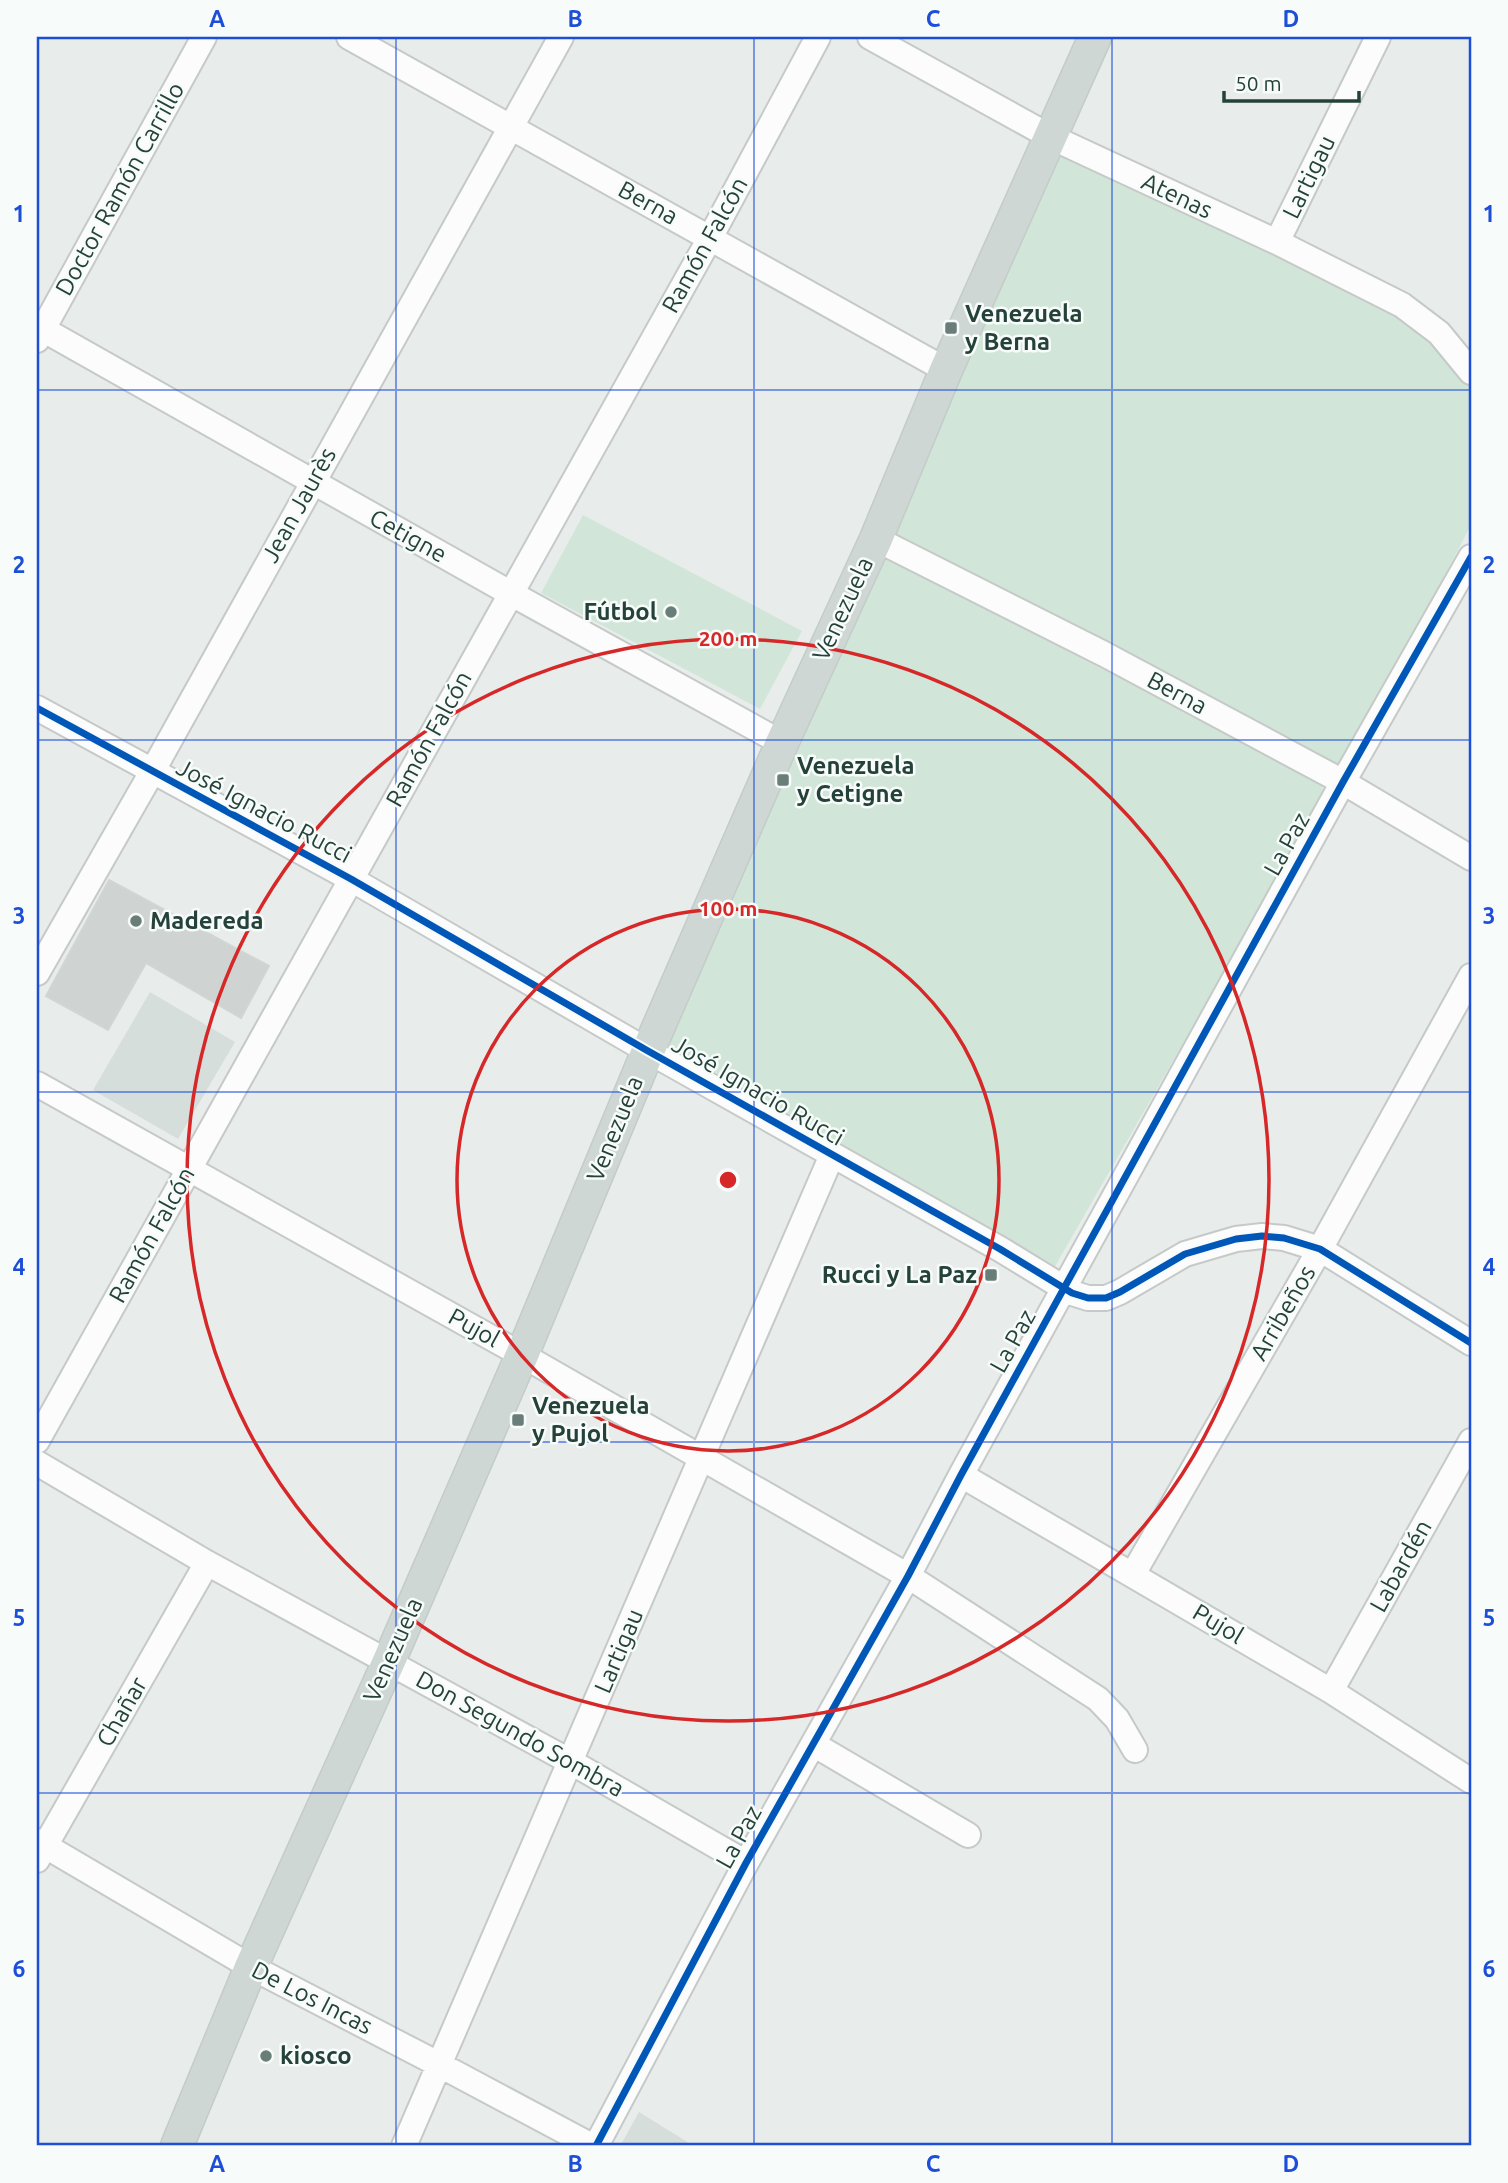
<svg xmlns="http://www.w3.org/2000/svg" width="1508" height="2183" font-family="Ubuntu,sans-serif">
<style>
.built{fill:#d6dedb}
.green{fill:#d1e6d8}
.building{fill:#cfd4d2;stroke:#d1d6d4;stroke-width:2}
.lines{fill:none;stroke-linecap:round;stroke-linejoin:round}
.minor-casing{stroke:#c5cac8;stroke-width:28}
.major-casing{stroke:#c3ccc9;stroke-width:35}
.minor{stroke:#fcfcfc;stroke-width:24}
.major{stroke:#cfd7d5;stroke-width:32}
.cycleway-casing{stroke:#f7fbf9;stroke-width:11}
.cycleway{stroke:#0057b8;stroke-width:7}
.grid{fill:none;stroke:#1d4ed8;stroke-width:2;stroke-opacity:0.55}
.ring{fill:none;stroke:#d62828;stroke-width:3.5}
.poi-dot{fill:#697e78;stroke:#f7fbf9;stroke-width:2.5}
.labels{text-anchor:middle;stroke-width:5;stroke-linejoin:round;paint-order:stroke}
.street-label{font-size:24px;fill:#24423a;stroke:#f7fbf9}
.poi-label{font-size:24px;font-weight:bold;fill:#24423a;stroke:#f7fbf9;text-anchor:start}
.centre{fill:#d62828;stroke:#f7fbf9;stroke-width:3.5}
.ring-label{font-size:21px;text-anchor:middle;font-weight:bold;fill:#d62828;stroke:#f7fbf9;stroke-width:5;stroke-linejoin:round;paint-order:stroke}
.neatline{fill:none;stroke:#1d4ed8;stroke-width:2.5}
.grid-label{font-size:23px;text-anchor:middle;font-weight:bold;fill:#1d4ed8}
</style>
<rect width="100%" height="100%" fill="#e8edeb"/>
<!-- built -->
<path class="built" d="M 150,992 L 235,1042 L 178,1139 L 93,1090 Z
M 639,2112 L 694,2146 L 620,2146 Z"/>
<!-- green -->
<path class="green" d="M 1060,155 L 1403,316 L 1448,355 L 1471,385 L 1471,525 L 1344,768 L 888,532 Z
M 583,515 L 802,631 L 760,709 L 541,593 Z
M 879,554 L 1320,781 L 1325,796 L 1053,1270 L 662,1041 Z"/>
<!-- building -->
<path class="building" d="M 109,880 L 269,966 L 241,1018 L 146,963 L 108,1030 L 46,996 Z"/>
<g class="lines">
<!-- minor casing -->
<g class="minor-casing">
<path id="minor" d="M 349,37 L 946,370
M 870,37 L 1051,137 L 1277,242 L 1402,305 L 1439,333 L 1471,372
M 1277,242 L 1378,37
M 37,326 L 510,593 L 782,743
M 37,340 L 204,37
M 876,539 L 1104,654 L 1343,782 L 1471,858
M 37,708 L 351,879 L 648,1051 L 1000,1249 L 1072,1293 L 1088,1298 L 1106,1298 L 1120,1292 L 1185,1254 L 1236,1239 L 1262,1236 L 1284,1238 L 1320,1249 L 1471,1343
M 37,973 L 152,772 L 561,37
M 37,1084 L 522,1355 L 908,1576 L 1098,1699 L 1117,1719 L 1135,1750
M 37,1441 L 710,238 L 818,37
M 37,1463 L 207,1563 L 571,1762 L 746,1863
M 961,1475 L 1331,1691 L 1471,1781
M 1133,1574 L 1320,1249 L 1471,976
M 1331,1691 L 1471,1441
M 813,1744 L 968,1835
M 37,1841 L 251,1967 L 440,2065 L 592,2146
M 37,1860 L 207,1563
M 404,2146 L 832,1155
M 596,2146 L 746,1863 L 908,1576 L 961,1475 L 1343,782 L 1471,557"/>
</g>
<!-- major casing -->
<g class="major-casing">
<path id="major" d="M 177,2146 L 251,1967 L 389,1661 L 522,1355 L 648,1051 L 782,743 L 876,539 L 946,370 L 1095,37"/>
</g>
<!-- minor -->
<use href="#minor" class="minor"/>
<!-- major -->
<use href="#major" class="major"/>
<!-- cycleway casing -->
<g class="cycleway-casing">
<path id="cycleway" d="M 37,708 L 351,879 L 648,1051 L 1000,1249 L 1072,1293 L 1088,1298 L 1106,1298 L 1120,1292 L 1185,1254 L 1236,1239 L 1262,1236 L 1284,1238 L 1320,1249 L 1471,1343
M 596,2146 L 746,1863 L 908,1576 L 961,1475 L 1343,782 L 1471,557"/>
</g>
<!-- cycleway -->
<use href="#cycleway" class="cycleway"/>
</g>
<!-- grid -->
<path class="grid" d="M 396,37 L 396,2146M 754,37 L 754,2146M 1112,37 L 1112,2146M 37,390 L 1471,390M 37,740 L 1471,740M 37,1092 L 1471,1092M 37,1442 L 1471,1442M 37,1793 L 1471,1793"/>
<!-- distance rings -->
<g class="ring">
<circle cx="728" cy="1180" r="271"/>
<circle cx="728" cy="1180" r="541"/>
</g>
<!-- markers -->
<g class="poi-dot">
<rect x="944" y="321" width="14" height="14" rx="3.5"/>
<circle cx="671" cy="612" r="7"/>
<rect x="776" y="773" width="14" height="14" rx="3.5"/>
<circle cx="136" cy="921" r="7"/>
<rect x="984" y="1268" width="14" height="14" rx="3.5"/>
<rect x="511" y="1413" width="14" height="14" rx="3.5"/>
<circle cx="266" cy="2056" r="7"/>
</g>
<g class="labels">
<!-- street labels -->
<g class="street-label">
<text transform="translate(1309 177) rotate(-64)" y="8">Lartigau</text>
<text transform="translate(120 189) rotate(-61)" y="8">Doctor Ramón Carrillo</text>
<text transform="translate(1177 196) rotate(25)" y="8">Atenas</text>
<text transform="translate(648 203) rotate(29)" y="8">Berna</text>
<text transform="translate(705 245) rotate(-61)" y="8">Ramón Falcón</text>
<text transform="translate(299 505) rotate(-61)" y="8">Jean Jaurès</text>
<text transform="translate(408 536) rotate(29)" y="8">Cetigne</text>
<text transform="translate(843 609) rotate(-65)" y="8">Venezuela</text>
<text transform="translate(1177 693) rotate(28)" y="8">Berna</text>
<text transform="translate(429 739) rotate(-61)" y="8">Ramón Falcón</text>
<text transform="translate(264 811) rotate(28)" y="8">José Ignacio Rucci</text>
<text transform="translate(1287 844) rotate(-61)" y="8">La Paz</text>
<text transform="translate(758 1091) rotate(30)" y="8">José Ignacio Rucci</text>
<text transform="translate(615 1129) rotate(-68)" y="8">Venezuela</text>
<text transform="translate(152 1235) rotate(-61)" y="8">Ramón Falcón</text>
<text transform="translate(1283 1313) rotate(-60)" y="8">Arribeños</text>
<text transform="translate(474 1328) rotate(29)" y="8">Pujol</text>
<text transform="translate(1013 1341) rotate(-61)" y="8">La Paz</text>
<text transform="translate(1401 1566) rotate(-61)" y="8">Labardén</text>
<text transform="translate(1218 1624) rotate(31)" y="8">Pujol</text>
<text transform="translate(393 1650) rotate(-66)" y="8">Venezuela</text>
<text transform="translate(619 1651) rotate(-67)" y="8">Lartigau</text>
<text transform="translate(122 1712) rotate(-60)" y="8">Chañar</text>
<text transform="translate(520 1734) rotate(29)" y="8">Don Segundo Sombra</text>
<text transform="translate(739 1837) rotate(-61)" y="8">La Paz</text>
<text transform="translate(312 1998) rotate(27)" y="8">De Los Incas</text>
</g>
<!-- poi labels -->
<g class="poi-label">
<text x="965" y="322">Venezuela<tspan x="965" dy="28">y Berna</tspan></text>
<text x="657" y="620" text-anchor="end">Fútbol</text>
<text x="797" y="774">Venezuela<tspan x="797" dy="28">y Cetigne</tspan></text>
<text x="150" y="929">Madereda</text>
<text x="977" y="1283" text-anchor="end">Rucci y La Paz</text>
<text x="532" y="1414">Venezuela<tspan x="532" dy="28">y Pujol</tspan></text>
<text x="280" y="2064">kiosco</text>
</g>
</g>
<circle cx="728" cy="1180" r="10" class="centre"/>
<g class="ring-label">
<text x="728" y="646">200 m</text>
<text x="728" y="916">100 m</text>
</g>
<!-- border -->
<rect width="1508" height="2183" fill="none" stroke="#f7fbf9" stroke-width="77"/>
<!-- scale -->
<path d="M1224 91v10h135v-10" fill="none" stroke="#24423a" stroke-width="3.5"/>
<text x="1235" y="91" font-size="21" fill="#24423a" stroke="#f7fbf9" stroke-width="5" paint-order="stroke">50 m</text>
<rect x="38" y="38" width="1432" height="2106" class="neatline"/>
<g class="grid-label">
<text x="217" y="27">A</text>
<text x="575" y="27">B</text>
<text x="933" y="27">C</text>
<text x="1291" y="27">D</text>
<text x="19" y="222">1</text>
<text x="1489" y="222">1</text>
<text x="19" y="573">2</text>
<text x="1489" y="573">2</text>
<text x="19" y="924">3</text>
<text x="1489" y="924">3</text>
<text x="19" y="1275">4</text>
<text x="1489" y="1275">4</text>
<text x="19" y="1626">5</text>
<text x="1489" y="1626">5</text>
<text x="19" y="1977">6</text>
<text x="1489" y="1977">6</text>
<text x="217" y="2172">A</text>
<text x="575" y="2172">B</text>
<text x="933" y="2172">C</text>
<text x="1291" y="2172">D</text>
</g>
</svg>
